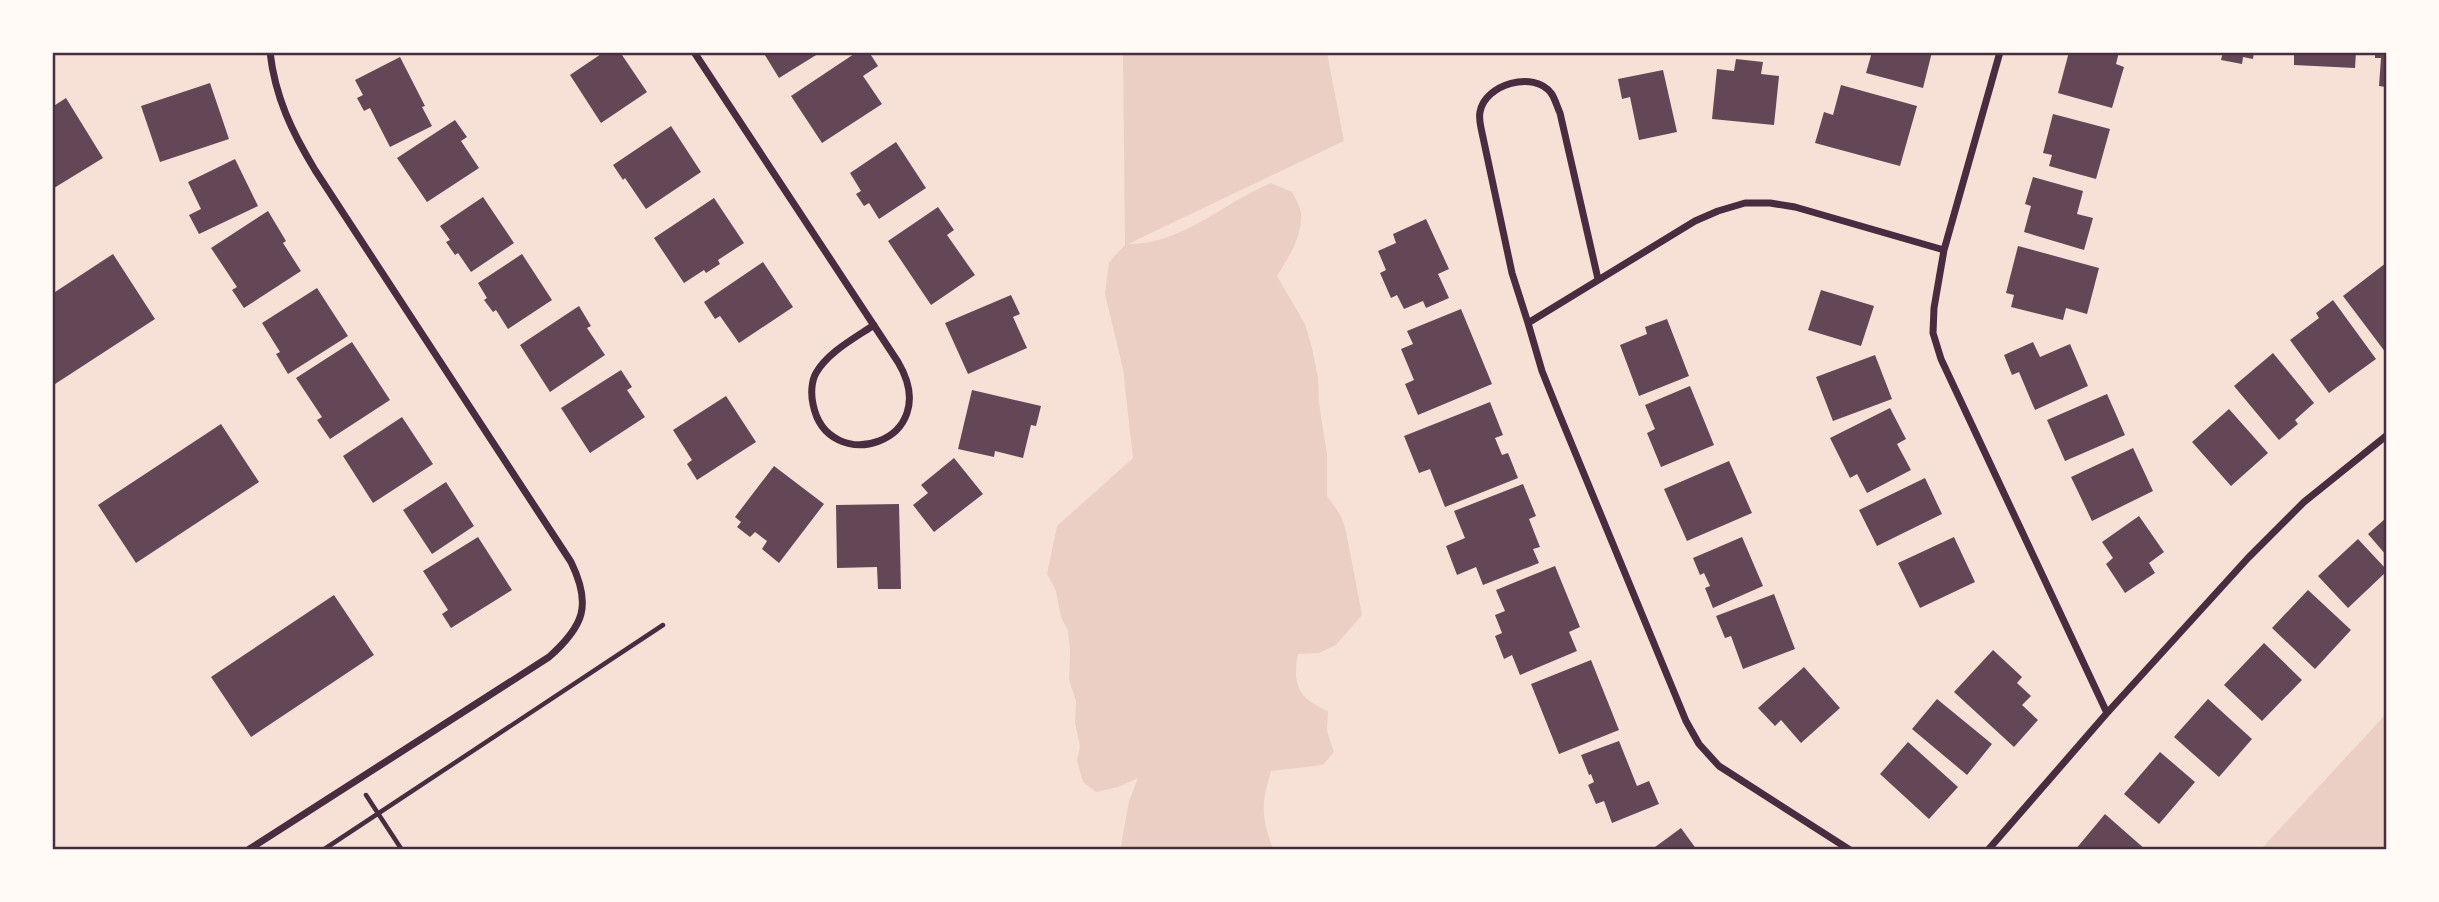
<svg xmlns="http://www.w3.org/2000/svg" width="2439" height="902" font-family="Helvetica,sans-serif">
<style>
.green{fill:#ebcfc5}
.building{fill:#644757}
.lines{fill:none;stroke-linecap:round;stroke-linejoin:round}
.path{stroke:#4a2c40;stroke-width:4.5}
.minor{stroke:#4a2c40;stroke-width:7}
.neatline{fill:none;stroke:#4a2c40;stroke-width:2.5}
</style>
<rect width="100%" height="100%" fill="#f7e1d7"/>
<!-- green -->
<path class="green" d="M 1123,53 L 1327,53 L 1344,141 L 1128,244 C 1181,245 1223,203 1271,183 L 1292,192 C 1295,198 1300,206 1301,213 C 1303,236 1288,258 1277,276 L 1305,324 L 1312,348 L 1318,378 L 1319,404 L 1327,454 L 1327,496 L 1341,516 L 1346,531 L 1362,615 L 1336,645 L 1319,653 L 1298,654 C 1292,685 1299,699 1328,711 L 1327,731 L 1334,752 L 1323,765 L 1271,771 C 1261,805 1261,816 1273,849 L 1122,849 L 1121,845 L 1129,801 L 1138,778 L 1118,787 L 1096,792 L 1083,782 L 1077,761 L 1080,746 L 1075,723 L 1076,701 L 1069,680 L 1070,652 L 1068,631 L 1061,617 L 1056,591 L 1047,574 L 1057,526 L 1133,458 L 1123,369 L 1105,294 L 1109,262 L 1125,245 Z
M 2386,714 L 2386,849 L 2261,849 Z"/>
<!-- building -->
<path class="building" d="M 604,52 L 620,52 L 647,92 L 601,123 L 570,75 Z
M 763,52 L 821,52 L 779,78 Z
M 857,52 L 869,52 L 878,66 L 863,76 L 882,104 L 822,143 L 791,96 Z
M 1872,52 L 1932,52 L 1923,88 L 1866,73 Z
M 2069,52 L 2119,52 L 2116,64 L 2124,67 L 2112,108 L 2058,93 Z
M 2223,52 L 2254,52 L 2253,59 L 2243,57 L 2242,64 L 2221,60 Z
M 2294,52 L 2356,52 L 2355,68 L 2294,65 Z
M 2375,52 L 2386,52 L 2386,87 L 2379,86 L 2381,58 L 2375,58 Z
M 400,57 L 425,106 L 422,107 L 432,126 L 390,147 L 370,108 L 364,111 L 357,98 L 363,95 L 355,80 Z
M 1736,59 L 1763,62 L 1761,74 L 1779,76 L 1774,125 L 1712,119 L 1717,69 L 1734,71 Z
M 1663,70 L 1677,132 L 1639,140 L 1630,97 L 1622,99 L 1618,79 Z
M 210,83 L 229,139 L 160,162 L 141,106 Z
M 1841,85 L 1917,106 L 1900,166 L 1815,143 L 1824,112 L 1833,115 Z
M 66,98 L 103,158 L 54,188 L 52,107 Z
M 2053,114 L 2110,129 L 2096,179 L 2049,166 L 2052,155 L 2043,153 Z
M 455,120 L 467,137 L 461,141 L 479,168 L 427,202 L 397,158 Z
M 671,126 L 701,172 L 646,209 L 625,178 L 623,180 L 613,165 Z
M 896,142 L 926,188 L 879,219 L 869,203 L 864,206 L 856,194 L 861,191 L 850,173 Z
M 235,159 L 258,206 L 199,234 L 189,215 L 201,209 L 188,182 Z
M 2033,177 L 2083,191 L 2077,214 L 2093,218 L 2084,250 L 2024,232 L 2031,206 L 2025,204 Z
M 483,197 L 514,243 L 471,272 L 458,253 L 455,255 L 446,242 L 450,240 L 440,226 Z
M 714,198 L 744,243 L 718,260 L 720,264 L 706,273 L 704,270 L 684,283 L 654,238 Z
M 938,207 L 954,230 L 947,235 L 975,275 L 931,305 L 888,241 Z
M 268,211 L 286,241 L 283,243 L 301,271 L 244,308 L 232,290 L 237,287 L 211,248 Z
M 1426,219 L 1449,269 L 1438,274 L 1449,298 L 1426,308 L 1423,301 L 1404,309 L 1397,295 L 1391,298 L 1380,273 L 1386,270 L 1378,251 L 1396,243 L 1393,234 Z
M 2018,246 L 2099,268 L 2087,314 L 2066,308 L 2063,320 L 2011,307 L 2014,295 L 2006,293 Z
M 113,254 L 155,319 L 52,386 L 52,294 Z
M 522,254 L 552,300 L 508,329 L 496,310 L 493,312 L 484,300 L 487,298 L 478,283 Z
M 763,262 L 793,307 L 739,343 L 720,316 L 715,319 L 704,302 Z
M 2386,263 L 2386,353 L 2343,296 Z
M 317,288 L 348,336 L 288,374 L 276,354 L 280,352 L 262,323 Z
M 1821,290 L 1874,306 L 1861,346 L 1808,330 Z
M 1011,295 L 1020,314 L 1013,317 L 1027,348 L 968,374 L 945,323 Z
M 2333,300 L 2376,359 L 2329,393 L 2290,340 L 2319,318 L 2316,313 Z
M 579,306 L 591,326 L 587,328 L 605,355 L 550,392 L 520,345 Z
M 1461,309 L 1492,384 L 1418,415 L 1405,384 L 1414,380 L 1401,349 L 1413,344 L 1407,331 Z
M 1667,319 L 1689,376 L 1639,396 L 1620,345 L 1647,334 L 1645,327 Z
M 352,342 L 390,400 L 330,439 L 317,420 L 322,417 L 296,378 Z
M 2033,342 L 2040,357 L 2070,344 L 2088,386 L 2035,410 L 2019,372 L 2012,375 L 2004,355 Z
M 2273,353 L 2314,403 L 2295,420 L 2298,424 L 2279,440 L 2234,386 Z
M 1875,355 L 1892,399 L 1833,421 L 1816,377 Z
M 621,370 L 632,387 L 627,390 L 645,417 L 590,453 L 561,408 Z
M 1690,386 L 1714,445 L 1661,467 L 1647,433 L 1655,429 L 1645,405 Z
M 972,390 L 1041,406 L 1036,426 L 1031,425 L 1023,458 L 995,451 L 994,457 L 958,449 Z
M 2107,394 L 2125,435 L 2065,461 L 2047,420 Z
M 726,396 L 756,442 L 697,480 L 687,464 L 692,460 L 673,430 Z
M 1490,402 L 1503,435 L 1495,438 L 1502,455 L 1508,453 L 1518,478 L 1445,507 L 1430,469 L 1419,473 L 1404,436 Z
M 1890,408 L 1906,439 L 1897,444 L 1911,470 L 1867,493 L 1857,474 L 1850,478 L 1830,438 Z
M 2229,409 L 2268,453 L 2231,486 L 2192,442 Z
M 402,417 L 433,464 L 373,503 L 343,456 Z
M 221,424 L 259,482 L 136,563 L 98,505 Z
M 2133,448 L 2153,491 L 2092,521 L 2071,477 Z
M 954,458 L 983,494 L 934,532 L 913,505 L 928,493 L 921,485 Z
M 1729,461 L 1752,513 L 1687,541 L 1664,489 Z
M 774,466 L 824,504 L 779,563 L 762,549 L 767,541 L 755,532 L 750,537 L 737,527 L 741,522 L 735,517 Z
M 1925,478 L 1942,514 L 1877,546 L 1859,510 Z
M 446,482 L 474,526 L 432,554 L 403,510 Z
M 1523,484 L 1536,516 L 1529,519 L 1540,547 L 1533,549 L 1539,563 L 1483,585 L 1476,567 L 1457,575 L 1446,546 L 1465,538 L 1454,511 Z
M 899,504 L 901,589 L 878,589 L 877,567 L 837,568 L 836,505 Z
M 2139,516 L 2164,552 L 2149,563 L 2155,573 L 2125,593 L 2106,564 L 2113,558 L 2102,542 Z
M 2386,518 L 2386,555 L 2368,534 Z
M 478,537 L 512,590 L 451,628 L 442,614 L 448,610 L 423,571 Z
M 1742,537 L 1763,586 L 1713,608 L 1705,588 L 1710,586 L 1704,573 L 1700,575 L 1693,558 Z
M 1954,537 L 1975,582 L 1920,608 L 1898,563 Z
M 2358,539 L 2386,569 L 2386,572 L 2348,608 L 2318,576 Z
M 1555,566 L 1580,627 L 1569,632 L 1577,651 L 1520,675 L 1512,655 L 1504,659 L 1495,636 L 1502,633 L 1495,615 L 1505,611 L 1496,590 Z
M 2308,590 L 2351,630 L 2315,669 L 2272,628 Z
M 1774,594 L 1795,649 L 1743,669 L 1731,636 L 1725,638 L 1716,616 Z
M 334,595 L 374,655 L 251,737 L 211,677 Z
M 2264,643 L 2302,680 L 2262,721 L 2224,685 Z
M 1993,650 L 2022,677 L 2017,683 L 2031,696 L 2022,705 L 2038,720 L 2014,747 L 1954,692 Z
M 1591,660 L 1619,730 L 1559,754 L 1531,684 Z
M 1804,667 L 1840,708 L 1801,743 L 1781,720 L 1775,726 L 1758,708 Z
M 1937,699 L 1992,744 L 1967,775 L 1912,729 Z
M 2208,699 L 2252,739 L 2219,777 L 2174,737 Z
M 1619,741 L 1637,786 L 1649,781 L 1659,804 L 1612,823 L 1604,801 L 1596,804 L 1588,785 L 1594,782 L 1591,774 L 1589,775 L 1581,755 Z
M 1908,742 L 1958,787 L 1929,819 L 1880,774 Z
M 2160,752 L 2195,782 L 2159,824 L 2124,794 Z
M 2105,814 L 2146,850 L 2075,850 Z
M 1681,828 L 1697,850 L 1651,850 Z"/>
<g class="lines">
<!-- path -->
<path class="path" d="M 366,795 L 402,850
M 323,850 L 663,625"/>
<!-- minor -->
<path class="minor" d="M 694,52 L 898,362 C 946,443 827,478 813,404 C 811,395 811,382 816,373 C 828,352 855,338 874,325
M 2000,52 L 1944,250 L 1934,308 L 1933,333 L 1941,359 L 2107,713
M 1528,323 L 1512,273 L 1481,128 C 1480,123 1479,117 1480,112 C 1485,84 1534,70 1551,93 C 1555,98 1557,107 1560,113 L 1598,279
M 248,850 L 549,657 C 584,626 592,605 571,562 L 315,170 C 292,132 275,97 270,52
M 1850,850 L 1719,766 L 1699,744 L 1686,721 L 1558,411 L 1542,371 L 1528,323 L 1695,221 L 1718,211 L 1745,203 L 1770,203 L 1795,207 L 1944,250
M 1988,850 L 2107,713 L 2248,558 L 2304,502 L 2386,436"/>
</g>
<!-- border -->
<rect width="2439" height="902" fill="none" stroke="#fffaf5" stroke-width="108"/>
<rect x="54" y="54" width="2331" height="794" class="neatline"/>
</svg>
